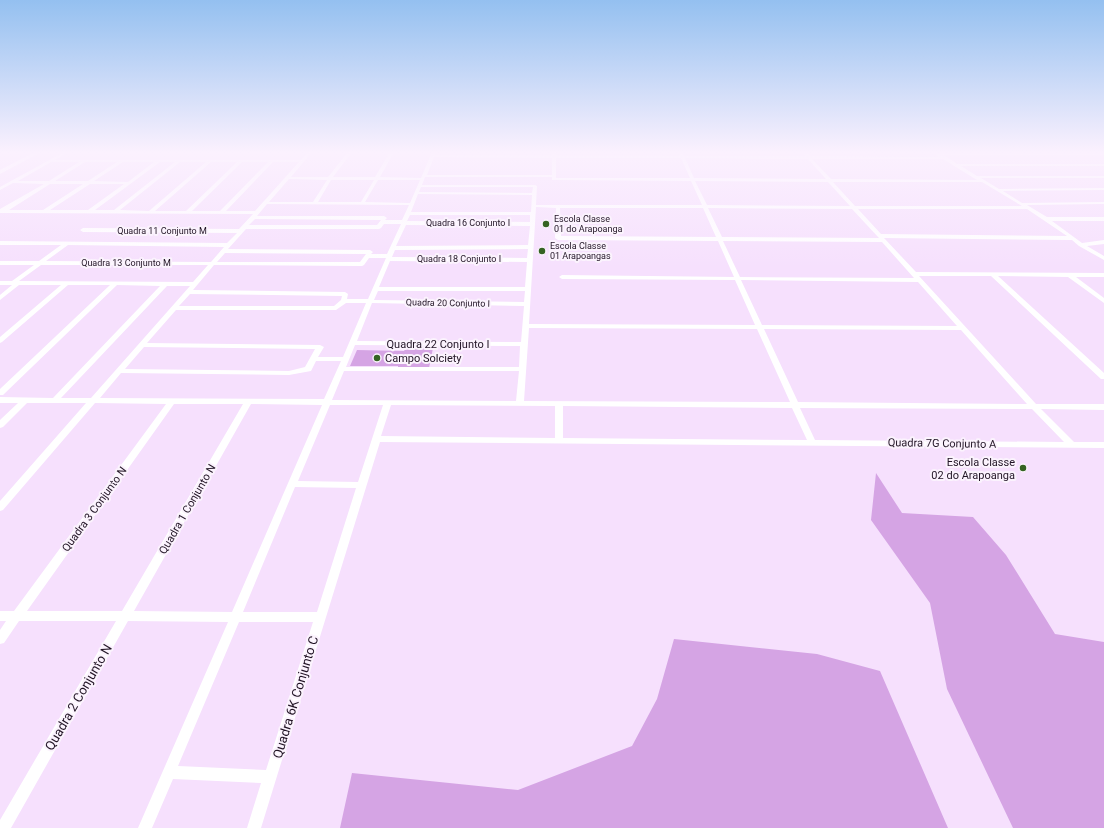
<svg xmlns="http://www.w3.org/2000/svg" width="1104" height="828" font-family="Roboto,sans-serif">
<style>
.green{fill:#d5a4e4}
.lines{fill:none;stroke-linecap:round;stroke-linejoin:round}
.minor{fill:#fff;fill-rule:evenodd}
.major{fill:#fff;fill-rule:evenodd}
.poi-dot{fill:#356322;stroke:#fbf3fd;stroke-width:1.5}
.labels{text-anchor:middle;stroke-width:4;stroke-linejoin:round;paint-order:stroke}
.far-poi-label{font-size:9px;fill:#211425;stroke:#fbf3fd;text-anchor:start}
.far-street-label{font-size:9px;fill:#211425;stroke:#fbf3fd}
.street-label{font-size:11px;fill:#211425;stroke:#fbf3fd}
.poi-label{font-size:11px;fill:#211425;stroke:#fbf3fd;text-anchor:start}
.near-street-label{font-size:13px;fill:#211425;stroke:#fbf3fd}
</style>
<rect width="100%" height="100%" fill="#f6e0fd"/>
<!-- green -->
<path class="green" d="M 406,348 L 433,348 L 429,368 L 398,367 L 398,366 L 350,366 L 357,350 L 404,351 Z
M 876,473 L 902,513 L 973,517 L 1006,555 L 1055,634 L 1104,642 L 1104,828 L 1013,828 L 947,689 L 930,603 L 871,520 Z
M 674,639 L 817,654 L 880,671 L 948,828 L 340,828 L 352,773 L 518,790 L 632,746 L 657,699 Z"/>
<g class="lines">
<!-- minor -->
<path class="minor" d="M 64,152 L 68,152 L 55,160 L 301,160 L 308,152 L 312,152 L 291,177 L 328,177 L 348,152 L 352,152 L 333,177 L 375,177 L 390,152 L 394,152 L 380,177 L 421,178 L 432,152 L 436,152 L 435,155 L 552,155 L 552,152 L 556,152 L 556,155 L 680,156 L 678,152 L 682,152 L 684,156 L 805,156 L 802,152 L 806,152 L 810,156 L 939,157 L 932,152 L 939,153 L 1104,153 L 1104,155 L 942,155 L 947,157 L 957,164 L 1104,164 L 1104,166 L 961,166 L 977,176 L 1104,176 L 1104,178 L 981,178 L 999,189 L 1104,188 L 1104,190 L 1003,191 L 1022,203 L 1104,202 L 1104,204 L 1027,205 L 1047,217 L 1104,217 L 1104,221 L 1052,221 L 1082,243 L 1104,240 L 1104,244 L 1087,246 L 1104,256 L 1104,260 L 1079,246 L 1072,240 L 884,238 L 916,272 L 1104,273 L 1104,277 L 1076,277 L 1104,298 L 1104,303 L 1068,277 L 998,276 L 1104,373 L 1104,379 L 1101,379 L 991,276 L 919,276 L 1036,404 L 1104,404 L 1104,410 L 1041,409 L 1074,442 L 1104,442 L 1104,448 L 380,442 L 261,828 L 247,828 L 261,783 L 173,779 L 152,828 L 138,828 L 228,622 L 128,621 L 11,828 L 0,828 L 0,820 L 116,621 L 19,621 L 4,643 L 0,644 L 0,630 L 6,621 L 0,621 L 0,611 L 14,611 L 166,404 L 95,403 L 3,510 L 0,511 L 0,501 L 86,403 L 27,403 L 3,427 L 0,428 L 0,420 L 18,403 L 0,403 L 0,397 L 53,398 L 160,286 L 117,285 L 3,395 L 0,395 L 0,389 L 110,285 L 68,285 L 2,342 L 0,343 L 0,337 L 61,285 L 19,285 L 0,300 L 0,295 L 12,285 L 0,285 L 0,281 L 12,281 L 34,265 L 0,265 L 0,261 L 39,261 L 61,245 L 0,245 L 0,241 L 227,243 L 237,233 L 83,232 L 80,230 L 83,228 L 239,229 L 253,214 L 0,213 L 0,209 L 44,184 L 13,183 L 0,190 L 0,187 ZM 434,157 L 552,158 L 552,175 L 427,175 ZM 556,158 L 681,158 L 690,178 L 556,178 ZM 685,158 L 808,159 L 826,179 L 694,178 ZM 812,159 L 943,159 L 977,180 L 831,179 ZM 51,162 L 79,162 L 49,181 L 18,181 ZM 85,162 L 117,162 L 88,181 L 55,181 ZM 123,162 L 154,162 L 128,182 L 94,181 ZM 160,162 L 175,162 L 114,210 L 95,210 ZM 180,162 L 206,162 L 149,211 L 120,210 ZM 211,162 L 237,162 L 186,211 L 155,211 ZM 242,162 L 268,162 L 220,211 L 192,211 ZM 273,162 L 299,162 L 255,211 L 226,211 ZM 425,177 L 552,177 L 552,180 L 554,180 L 691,181 L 702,205 L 536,205 L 537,186 L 535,185 L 422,185 ZM 289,179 L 327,180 L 313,202 L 269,202 ZM 331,180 L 374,180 L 361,202 L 318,202 ZM 378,180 L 420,180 L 410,203 L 365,202 ZM 695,181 L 828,182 L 850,206 L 707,205 ZM 833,182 L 982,182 L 1022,206 L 855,206 ZM 50,184 L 83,184 L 43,210 L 9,210 ZM 90,184 L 124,184 L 88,210 L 50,210 ZM 421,187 L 533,187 L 532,193 L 419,192 ZM 418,194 L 532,195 L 531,212 L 411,212 ZM 267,204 L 409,205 L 402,220 L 385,220 L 387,218 L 384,216 L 257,216 ZM 536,207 L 556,208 L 555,238 L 558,240 L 718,241 L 734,277 L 562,275 L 559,277 L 562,279 L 735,280 L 755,325 L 529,324 ZM 560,208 L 703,208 L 716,237 L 561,236 ZM 708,208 L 852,209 L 879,238 L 722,237 ZM 858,209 L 1027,209 L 1067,236 L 881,234 ZM 410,215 L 530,215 L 530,222 L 407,221 ZM 255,219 L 381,220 L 377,225 L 249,225 ZM 384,224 L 401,224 L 387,254 L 371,254 L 373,252 L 370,250 L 228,249 L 246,229 L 379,229 L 381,228 ZM 406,225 L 530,226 L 528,245 L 396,246 ZM 723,241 L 882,242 L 914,278 L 740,277 ZM 68,245 L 224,247 L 211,262 L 46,261 ZM 528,249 L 527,258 L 392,257 L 395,250 ZM 225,253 L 366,254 L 360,262 L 217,262 ZM 369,258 L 386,258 L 368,299 L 347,299 L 348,294 L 345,292 L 193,290 L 214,265 L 362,266 L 364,265 ZM 390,261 L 527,262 L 525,287 L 379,287 ZM 41,265 L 208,265 L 193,282 L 19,281 ZM 741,280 L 918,282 L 957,326 L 762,325 ZM 167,286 L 190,286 L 91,398 L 61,398 ZM 378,291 L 525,291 L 524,302 L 374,300 ZM 190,294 L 342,296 L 341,300 L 334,306 L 179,306 ZM 346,303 L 366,303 L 343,357 L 318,357 L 324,347 L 320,345 L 147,343 L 176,310 L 336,310 ZM 372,303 L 524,306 L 521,342 L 357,341 ZM 529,328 L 757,329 L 790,402 L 524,401 ZM 764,329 L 961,330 L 1027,404 L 798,402 ZM 355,345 L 520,346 L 519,367 L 346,367 ZM 144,347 L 315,349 L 305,367 L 289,371 L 125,369 ZM 316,361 L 341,361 L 324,399 L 100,398 L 121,373 L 289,375 L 311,371 ZM 344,371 L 519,371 L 516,401 L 332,400 ZM 174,404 L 243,404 L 122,611 L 27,611 ZM 251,404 L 322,405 L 232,612 L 134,611 ZM 330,405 L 383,405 L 358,482 L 298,481 ZM 391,405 L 555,406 L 555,438 L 381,436 ZM 563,406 L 792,408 L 807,440 L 563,438 ZM 800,408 L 1032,409 L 1064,442 L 815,440 ZM 295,487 L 356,488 L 317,612 L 243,612 ZM 239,622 L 313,622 L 266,770 L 178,766 Z"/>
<!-- major -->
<path class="major" d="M 35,152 L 41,152 L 0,174 L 0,170 Z"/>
</g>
<!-- sky -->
<linearGradient id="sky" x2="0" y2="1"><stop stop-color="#94c0f0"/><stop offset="0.57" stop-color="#fbf1fe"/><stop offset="1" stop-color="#fbf1fe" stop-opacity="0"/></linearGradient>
<rect width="1104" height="267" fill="url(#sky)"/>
<!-- markers -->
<g class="poi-dot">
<circle cx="546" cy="224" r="4"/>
<circle cx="542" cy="251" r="4"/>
<circle cx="377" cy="358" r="4"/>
<circle cx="1023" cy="468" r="4"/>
</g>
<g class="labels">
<!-- far-poi labels -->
<g class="far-poi-label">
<text x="554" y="222">Escola Classe<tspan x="554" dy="10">01 do Arapoanga</tspan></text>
<text x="550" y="249">Escola Classe<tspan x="550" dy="10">01 Arapoangas</tspan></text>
</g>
<!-- far-street labels -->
<g class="far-street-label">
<text x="468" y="226">Quadra 16 Conjunto I</text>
<text x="162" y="234">Quadra 11 Conjunto M</text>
<text x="459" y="262">Quadra 18 Conjunto I</text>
<text x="126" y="266">Quadra 13 Conjunto M</text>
<text transform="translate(448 303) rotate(1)" y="3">Quadra 20 Conjunto I</text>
</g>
<!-- street labels -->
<g class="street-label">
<text x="438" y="348">Quadra 22 Conjunto I</text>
<text transform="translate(942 443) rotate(1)" y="4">Quadra 7G Conjunto A</text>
<text transform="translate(94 509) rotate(-54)" y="4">Quadra 3 Conjunto N</text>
<text transform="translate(187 509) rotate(-60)" y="4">Quadra 1 Conjunto N</text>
</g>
<!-- poi labels -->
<g class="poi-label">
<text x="385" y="362">Campo Solciety</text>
<text x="1015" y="466" text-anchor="end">Escola Classe<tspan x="1015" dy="13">02 do Arapoanga</tspan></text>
</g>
<!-- near-street labels -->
<g class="near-street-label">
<text transform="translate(78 697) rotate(-60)" y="5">Quadra 2 Conjunto N</text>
<text transform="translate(295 697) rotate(-73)" y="5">Quadra 6K Conjunto C</text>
</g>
</g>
</svg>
